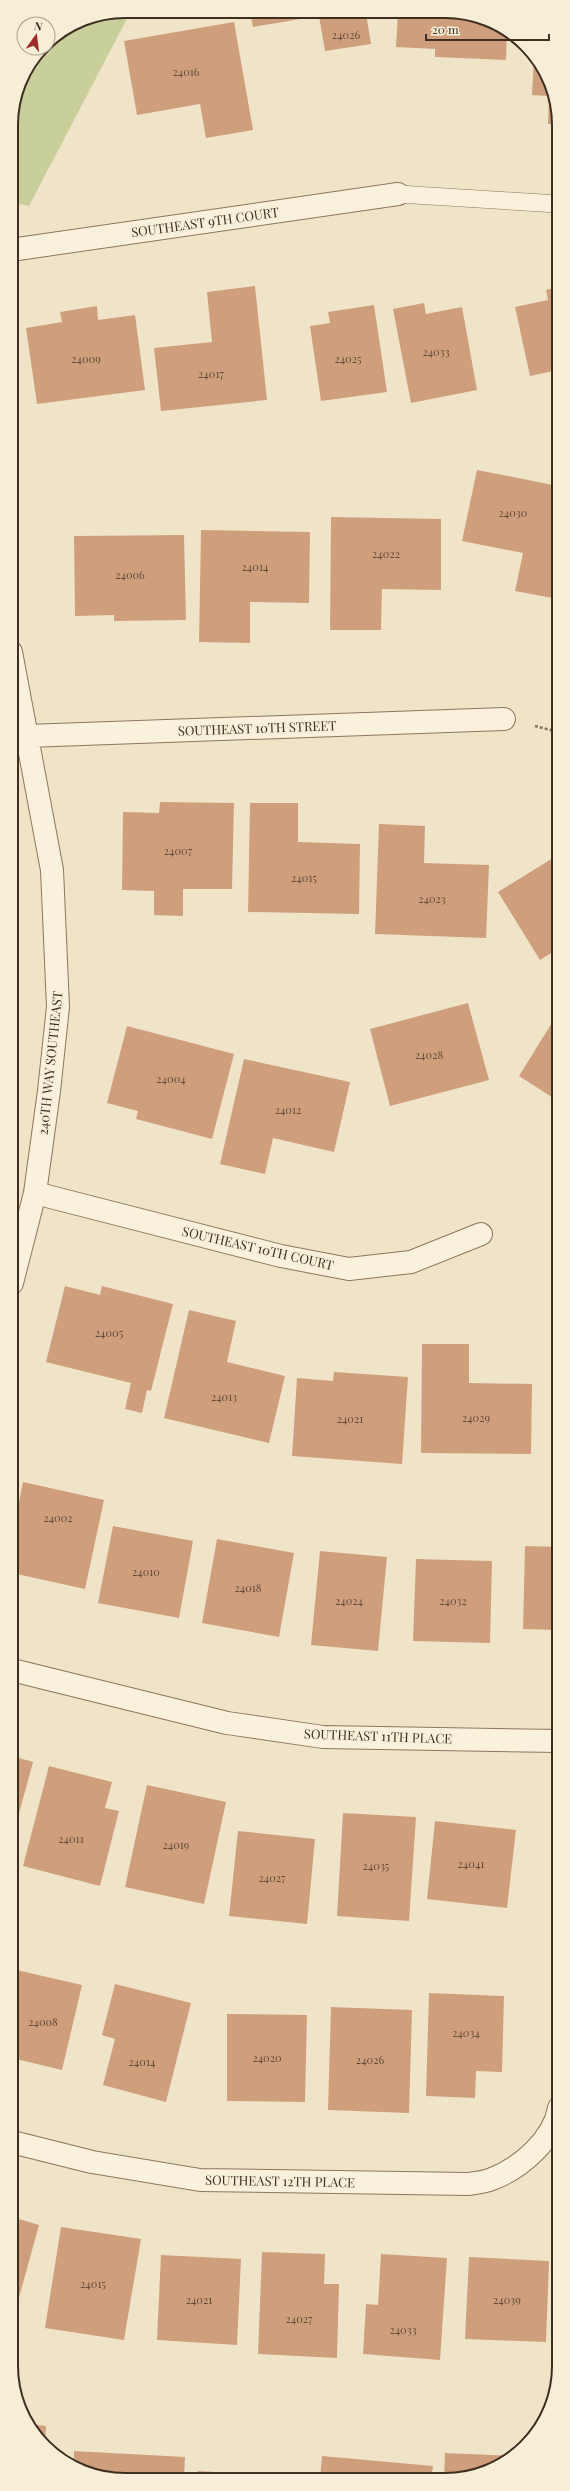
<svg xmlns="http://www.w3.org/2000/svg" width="570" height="2491" font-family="'Playfair Display',serif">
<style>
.green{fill:#c9cf9b}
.building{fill:#cf9f7d}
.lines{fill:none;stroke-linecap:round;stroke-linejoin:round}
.service-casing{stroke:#8d765c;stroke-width:18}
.minor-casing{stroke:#8d765c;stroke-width:24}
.path{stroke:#8d765c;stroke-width:2.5;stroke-dasharray:3 2;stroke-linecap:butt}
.service{stroke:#faf1dc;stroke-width:17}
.minor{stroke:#faf1dc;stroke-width:22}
.labels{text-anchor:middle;stroke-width:4;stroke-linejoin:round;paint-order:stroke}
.number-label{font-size:11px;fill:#624a37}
.street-label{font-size:13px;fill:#3d2e20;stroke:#f7eed8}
.rim{fill:none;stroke:#3d2e20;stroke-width:2}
</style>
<rect width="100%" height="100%" fill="#f0e4c8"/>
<!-- green -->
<path class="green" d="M 125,11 L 131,11 L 29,206 L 11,202 L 11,118 L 20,81 L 42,48 L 48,48 L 48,42 L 81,20 Z"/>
<!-- building -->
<path class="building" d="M 250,12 L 366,13 L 371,44 L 325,51 L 319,16 L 253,27 Z
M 398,13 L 468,13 L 502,26 L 507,31 L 506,60 L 435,57 L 435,49 L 396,47 Z
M 234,22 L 253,130 L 206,138 L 200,104 L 137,115 L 124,41 Z
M 534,57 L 558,110 L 558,125 L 548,124 L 549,96 L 532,95 Z
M 255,286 L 267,400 L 161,411 L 154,348 L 212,342 L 207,292 Z
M 558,287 L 558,370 L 530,376 L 515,307 L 548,300 L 546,290 Z
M 424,303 L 426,314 L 462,307 L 477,390 L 411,403 L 393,309 Z
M 374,305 L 387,392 L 321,401 L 310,326 L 330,323 L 328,312 Z
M 97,306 L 98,320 L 135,315 L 145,390 L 37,404 L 26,328 L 62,322 L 60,312 Z
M 477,470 L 558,486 L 558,599 L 515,591 L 523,553 L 462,541 Z
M 331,517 L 441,519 L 441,590 L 382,589 L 381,630 L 330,630 Z
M 201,530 L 310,532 L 309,603 L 250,602 L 250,643 L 199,642 Z
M 184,535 L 186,620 L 114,621 L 114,615 L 75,616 L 74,536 Z
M 160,802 L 234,803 L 232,889 L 183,889 L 183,916 L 154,915 L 154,891 L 122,890 L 123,812 L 159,813 Z
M 250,803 L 298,803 L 298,842 L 360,844 L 359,914 L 248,912 Z
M 379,824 L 425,826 L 424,863 L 489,865 L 486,938 L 375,934 Z
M 558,855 L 558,949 L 540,960 L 498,892 Z
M 468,1003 L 489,1080 L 390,1106 L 370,1029 Z
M 558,1013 L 558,1101 L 519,1076 Z
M 127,1026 L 234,1054 L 212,1139 L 136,1119 L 138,1111 L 107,1103 Z
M 244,1059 L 350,1082 L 334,1152 L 273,1138 L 265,1174 L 220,1164 Z
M 65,1286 L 100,1295 L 102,1286 L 173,1304 L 151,1391 L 147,1390 L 142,1413 L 125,1409 L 131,1383 L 46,1362 Z
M 189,1310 L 236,1321 L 227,1362 L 285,1376 L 269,1443 L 164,1418 Z
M 422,1344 L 469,1344 L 469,1383 L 532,1384 L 531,1454 L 421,1453 Z
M 334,1372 L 408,1377 L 402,1464 L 292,1456 L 297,1378 L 333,1381 Z
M 23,1482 L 104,1500 L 85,1589 L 12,1573 L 12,1537 Z
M 113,1526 L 193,1541 L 179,1618 L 98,1603 Z
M 217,1539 L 294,1553 L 279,1637 L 202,1623 Z
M 525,1546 L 558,1547 L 559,1630 L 523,1629 Z
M 320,1551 L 387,1557 L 378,1651 L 311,1645 Z
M 416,1559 L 492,1561 L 490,1643 L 413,1641 Z
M 12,1756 L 33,1762 L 12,1839 Z
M 49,1766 L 112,1782 L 105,1808 L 119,1811 L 100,1886 L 23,1866 Z
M 147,1785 L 226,1802 L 204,1904 L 125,1887 Z
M 343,1813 L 416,1817 L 409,1921 L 337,1916 Z
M 435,1821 L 516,1830 L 507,1908 L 427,1899 Z
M 238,1831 L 315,1839 L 307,1924 L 229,1916 Z
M 12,1969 L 82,1985 L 62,2070 L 12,2058 Z
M 115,1984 L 191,2003 L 166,2102 L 103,2085 L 115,2039 L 102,2035 Z
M 429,1993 L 504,1996 L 502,2072 L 476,2071 L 475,2098 L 426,2096 Z
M 331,2007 L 412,2010 L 409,2113 L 328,2110 Z
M 227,2014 L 307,2015 L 305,2102 L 227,2101 Z
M 12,2217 L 39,2225 L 17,2305 L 12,2304 Z
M 61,2227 L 141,2239 L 124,2340 L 45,2328 Z
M 262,2252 L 325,2254 L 324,2284 L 339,2284 L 337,2358 L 258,2354 Z
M 381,2254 L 447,2258 L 440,2360 L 363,2354 L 366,2304 L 378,2305 Z
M 161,2255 L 241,2259 L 237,2345 L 157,2340 Z
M 469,2257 L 549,2261 L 546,2342 L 465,2339 Z
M 28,2424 L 46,2426 L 45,2447 L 44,2447 Z
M 74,2451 L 185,2457 L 184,2478 L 102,2478 L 74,2462 Z
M 445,2453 L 513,2456 L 502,2465 L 460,2479 L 444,2479 Z
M 322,2456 L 433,2466 L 431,2479 L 320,2479 Z
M 198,2471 L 308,2477 L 308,2478 L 197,2478 Z"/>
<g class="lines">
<!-- service casing -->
<g class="service-casing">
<path id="service" d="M 398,194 L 558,204"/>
</g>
<!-- minor casing -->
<g class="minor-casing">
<path id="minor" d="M 11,250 L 398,194
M 11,652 L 52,870 L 58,1007 L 49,1091 L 35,1193 L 12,1283
M 11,739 L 27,736 L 504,719
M 35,1193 L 281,1256 L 349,1269 L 411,1262 L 481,1234
M 12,1670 L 227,1723 L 323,1737 L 559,1741
M 12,2142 L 92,2162 L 200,2180 L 468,2184 C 476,2183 485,2182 492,2179 C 521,2168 554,2139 559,2108"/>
</g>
<!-- path -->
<path class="path" d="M 535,726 L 558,732"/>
<!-- service -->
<use href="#service" class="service"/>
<!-- minor -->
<use href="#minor" class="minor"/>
</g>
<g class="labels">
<!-- number labels -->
<g class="number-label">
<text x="346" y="39">24026</text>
<text x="186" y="76">24016</text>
<text x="436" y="356">24033</text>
<text x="86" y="363">24009</text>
<text x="348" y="363">24025</text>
<text x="211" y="378">24017</text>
<text x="513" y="517">24030</text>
<text x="386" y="558">24022</text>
<text x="255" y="571">24014</text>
<text x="130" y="579">24006</text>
<text x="178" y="855">24007</text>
<text x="304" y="882">24015</text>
<text x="432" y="903">24023</text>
<text x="429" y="1059">24028</text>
<text x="171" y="1083">24004</text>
<text x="288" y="1114">24012</text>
<text x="109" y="1337">24005</text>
<text x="224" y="1401">24013</text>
<text x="476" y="1422">24029</text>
<text x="350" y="1423">24021</text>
<text x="58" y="1522">24002</text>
<text x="146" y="1576">24010</text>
<text x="248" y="1592">24018</text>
<text x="349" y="1605">24024</text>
<text x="453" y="1605">24032</text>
<text x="71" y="1843">24011</text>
<text x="176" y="1849">24019</text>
<text x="471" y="1868">24041</text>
<text x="376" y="1870">24035</text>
<text x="272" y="1882">24027</text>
<text x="43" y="2026">24008</text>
<text x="466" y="2037">24034</text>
<text x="267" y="2062">24020</text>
<text x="370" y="2064">24026</text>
<text x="142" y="2066">24014</text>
<text x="93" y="2288">24015</text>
<text x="199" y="2304">24021</text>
<text x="507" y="2304">24039</text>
<text x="299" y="2323">24027</text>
<text x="403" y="2334">24033</text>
</g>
<!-- street labels -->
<g class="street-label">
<text transform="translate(205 222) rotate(-8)" y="5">SOUTHEAST 9TH COURT</text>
<text transform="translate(257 728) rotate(-2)" y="5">SOUTHEAST 10TH STREET</text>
<text transform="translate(50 1063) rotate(-84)" y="5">240TH WAY SOUTHEAST</text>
<text transform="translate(258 1248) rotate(13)" y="5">SOUTHEAST 10TH COURT</text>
<text transform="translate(378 1736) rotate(2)" y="5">SOUTHEAST 11TH PLACE</text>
<text transform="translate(280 2181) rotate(1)" y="5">SOUTHEAST 12TH PLACE</text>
</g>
</g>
<!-- crop -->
<path d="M0 0H570V2491H0ZM125 18H445A107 107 0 0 1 552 125V2366A107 107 0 0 1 445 2473H125A107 107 0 0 1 18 2366V125A107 107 0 0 1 125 18Z" fill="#f7eed8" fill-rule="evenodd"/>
<path class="rim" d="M125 18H445A107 107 0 0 1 552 125V2366A107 107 0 0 1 445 2473H125A107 107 0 0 1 18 2366V125A107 107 0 0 1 125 18Z"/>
<!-- north arrow -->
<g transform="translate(36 36) rotate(14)"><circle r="19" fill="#f7eed8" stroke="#ada18e"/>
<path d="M0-3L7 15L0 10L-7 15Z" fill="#9e2a2b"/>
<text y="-6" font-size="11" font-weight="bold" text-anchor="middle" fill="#3d2e20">N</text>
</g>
<!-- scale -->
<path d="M426 34v6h123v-6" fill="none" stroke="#3d2e20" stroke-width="2"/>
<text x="432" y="34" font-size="12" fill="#3d2e20" stroke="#f7eed8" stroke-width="3" paint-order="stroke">20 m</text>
</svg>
